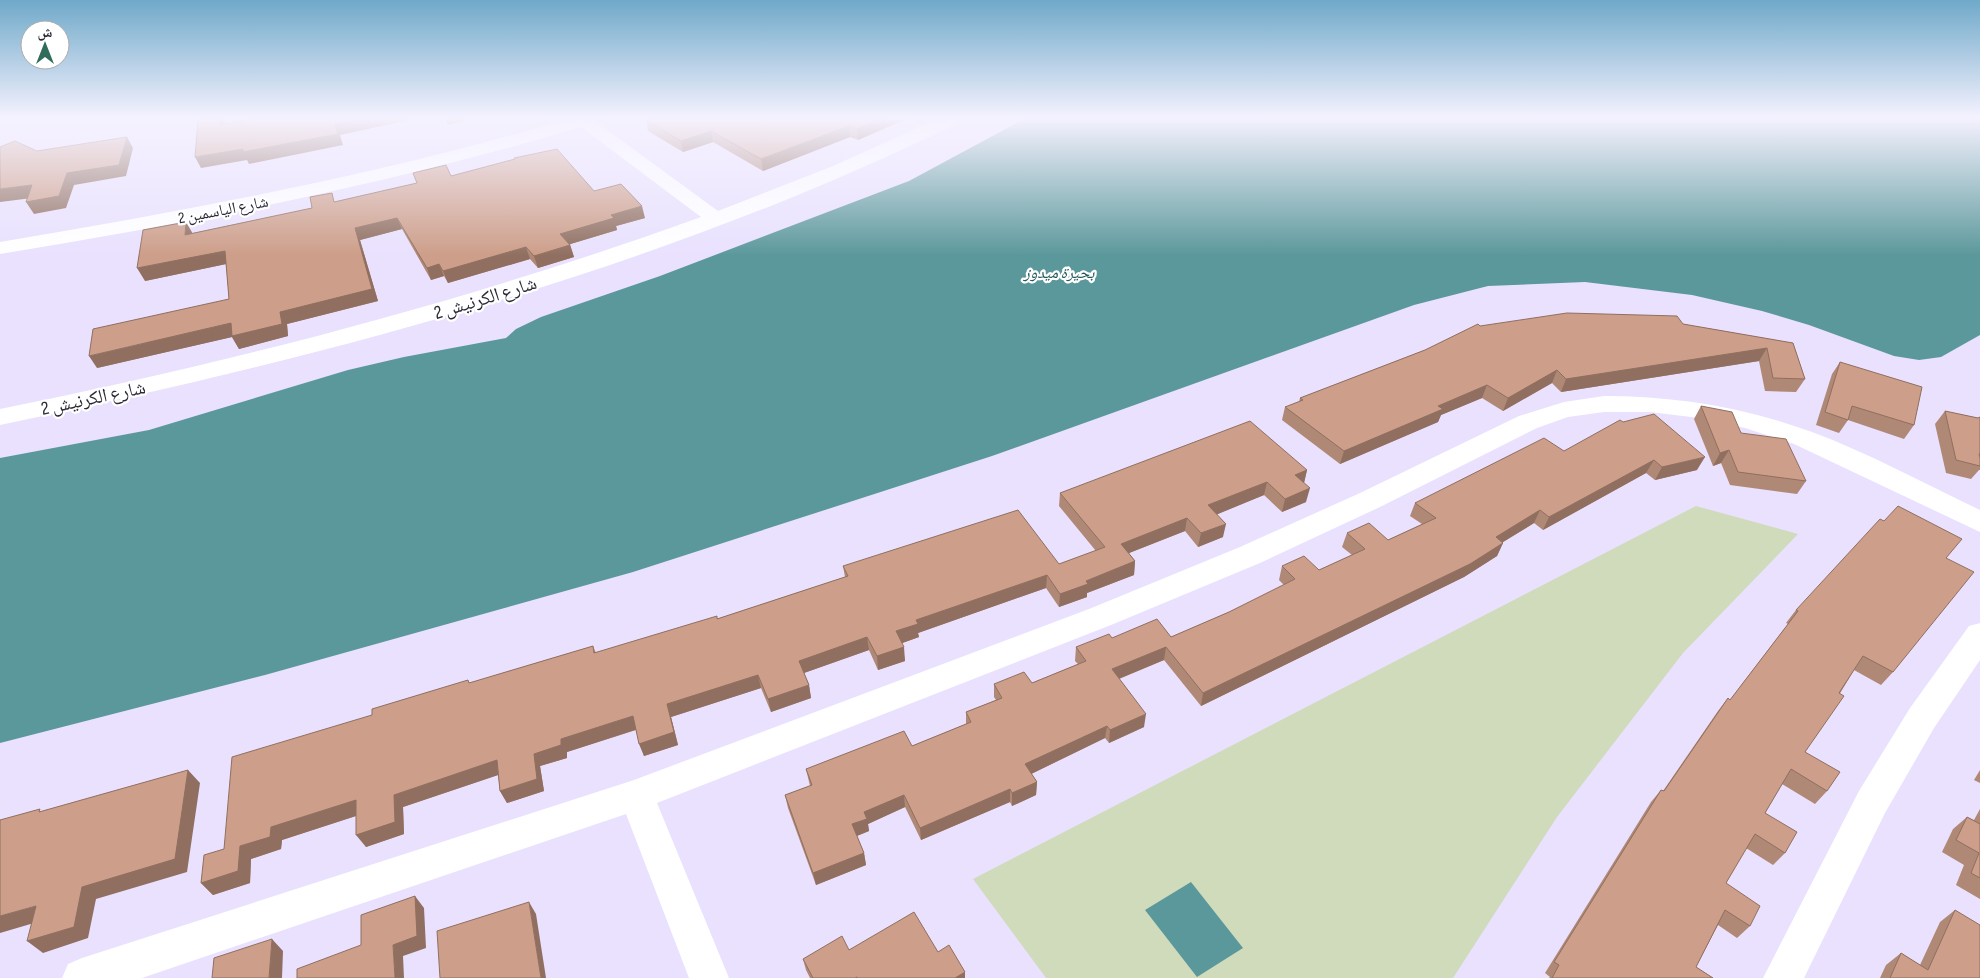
<svg xmlns="http://www.w3.org/2000/svg" width="1980" height="978" font-family="'Sofia Sans Condensed','Noto Naskh Arabic',sans-serif">
<style>
.green{fill:#cfdbba}
.water{fill:#5b989b}
.lines{fill:none;stroke-linecap:round;stroke-linejoin:round}
.minor{fill:#fff;fill-rule:evenodd}
.wall{fill:#b08876}
.shaded-wall{fill:#906f60}
.building{fill:#cd9e89;stroke:#906f60}
.labels{text-anchor:middle;stroke-width:4.5;stroke-linejoin:round;paint-order:stroke}
.far-street-label{font-size:16px;fill:#2d2a35;stroke:#fff}
.far-water-label{font-size:16px;font-style:italic;fill:#24595c;stroke:#fff}
.street-label{font-size:19px;fill:#2d2a35;stroke:#fff}
</style>
<rect width="100%" height="100%" fill="#e9e1fe"/>
<!-- green -->
<path class="green" d="M 1696,506 L 1798,534 L 1683,653 L 1557,817 L 1453,978 L 1046,978 L 973,879 Z"/>
<!-- water -->
<path class="water" d="M 1024,119 L 1980,119 L 1980,335 L 1941,357 L 1919,360 L 1894,356 L 1809,325 L 1762,311 L 1692,295 L 1585,282 L 1488,286 L 1414,305 L 992,456 L 633,572 L 265,675 L 0,743 L 0,458 L 149,430 L 348,370 L 404,357 L 506,338 L 516,329 L 541,317 L 660,276 L 909,181 Z
M 1191,882 L 1243,948 L 1197,977 L 1145,910 Z"/>
<g class="lines">
<!-- minor -->
<path class="minor" d="M 568,119 L 597,119 L 595,121 L 718,211 L 833,166 L 937,119 L 961,119 L 958,123 C 659,270 325,357 0,425 L 0,409 C 238,361 472,300 701,217 L 581,127 C 390,184 196,222 0,254 L 0,242 C 192,210 382,174 568,119 Z
M 1604,396 C 1675,396 1744,407 1812,432 C 1869,453 1925,484 1980,510 L 1980,532 L 1794,444 L 1745,428 L 1699,418 L 1650,412 L 1604,412 L 1568,417 L 1537,428 L 1380,507 L 1260,563 L 1111,625 L 657,803 L 729,978 L 689,978 L 626,814 L 142,978 L 62,978 L 68,964 L 82,958 L 634,780 L 1089,609 L 1240,547 L 1360,493 L 1519,416 L 1564,402 Z
M 1980,623 L 1980,660 L 1934,728 L 1885,813 L 1804,978 L 1763,978 L 1859,791 L 1910,708 L 1969,626 Z"/>
</g>
<!-- wall -->
<path class="wall" d="M 646,120 L 904,120 L 858,140 L 850,137 L 763,171 L 713,142 L 683,152 L 648,131 Z
M 514,158 L 594,191 L 645,218 L 616,226 L 617,230 L 570,244 L 574,257 L 538,268 L 530,259 L 448,283 L 444,276 L 431,280 L 402,229 L 360,240 L 378,301 L 287,324 L 288,336 L 239,349 L 232,337 L 97,368 L 229,299 L 226,264 L 145,281 L 193,233 L 312,208 L 417,183 L 413,173 L 451,176 L 515,160 Z
M 1683,324 L 1793,343 L 1805,379 L 1796,392 L 1765,391 L 1759,361 L 1561,392 L 1552,383 L 1503,411 L 1482,398 L 1441,415 L 1438,422 L 1340,464 L 1282,420 L 1285,407 L 1299,402 L 1300,398 L 1425,350 L 1480,326 Z
M 1840,362 L 1914,425 L 1904,439 L 1848,420 L 1839,433 L 1816,425 L 1832,374 Z
M 1701,406 L 1741,433 L 1806,481 L 1797,494 L 1730,485 L 1721,463 L 1713,466 L 1694,419 Z
M 1945,411 L 1978,418 L 1980,417 L 1980,470 L 1979,470 L 1971,479 L 1946,473 L 1935,424 Z
M 1623,422 L 1697,470 L 1655,480 L 1646,473 L 1543,530 L 1534,523 L 1503,542 L 1503,543 L 1497,556 L 1464,577 L 1201,706 L 1164,660 L 1119,679 L 1144,727 L 1109,743 L 1105,738 L 1031,774 L 1037,782 L 1036,795 L 1012,806 L 1010,802 L 921,840 L 905,807 L 868,824 L 869,831 L 857,836 L 864,853 L 866,865 L 816,885 L 788,808 L 785,795 L 810,786 L 806,769 L 912,746 L 966,724 L 966,712 L 996,700 L 994,697 L 994,684 L 1032,683 L 1078,664 L 1075,661 L 1076,647 L 1112,638 L 1171,637 L 1229,612 L 1284,585 L 1279,580 L 1282,566 L 1319,570 L 1352,555 L 1342,547 L 1347,533 L 1388,540 L 1422,524 L 1410,516 L 1415,503 L 1564,451 Z
M 1307,470 L 1304,483 L 1306,502 L 1282,512 L 1264,495 L 1217,514 L 1223,537 L 1198,547 L 1185,531 L 1129,553 L 1135,561 L 1134,575 L 1087,593 L 1087,597 L 1059,607 L 1046,588 L 918,633 L 919,637 L 902,643 L 905,661 L 878,670 L 869,650 L 804,673 L 809,685 L 811,698 L 771,712 L 761,688 L 671,717 L 678,745 L 644,756 L 636,730 L 567,752 L 567,758 L 540,766 L 544,791 L 507,803 L 500,791 L 498,775 L 403,807 L 404,834 L 366,847 L 356,816 L 282,840 L 281,849 L 251,859 L 250,883 L 213,895 L 201,883 L 224,849 L 372,715 L 470,683 L 593,646 L 596,653 L 717,619 L 845,577 L 843,566 L 1059,564 L 1096,551 L 1059,506 L 1060,493 Z
M 1946,558 L 1893,672 L 1881,685 L 1854,670 L 1805,752 L 1827,791 L 1815,804 L 1782,784 L 1765,813 L 1785,853 L 1773,865 L 1746,848 L 1726,883 L 1750,926 L 1737,938 L 1718,925 L 1696,967 L 1713,978 L 1549,978 L 1550,977 L 1545,973 L 1651,802 L 1661,790 L 1663,791 L 1718,711 L 1728,698 L 1730,700 L 1788,624 L 1786,623 L 1796,610 Z
M 1980,770 L 1980,783 L 1974,780 Z
M 1980,809 L 1980,899 L 1956,885 L 1964,865 L 1942,852 L 1953,829 L 1967,817 L 1974,820 Z
M 1955,910 L 1980,978 L 1880,978 L 1886,965 L 1901,953 L 1920,965 L 1940,922 Z
M 849,950 L 938,952 L 965,978 L 810,978 L 806,970 L 803,959 Z"/>
<!-- shaded-wall -->
<path class="shaded-wall" d="M 220,119 L 223,119 L 226,125 L 220,125 Z
M 357,119 L 414,119 L 340,135 L 343,145 L 249,164 L 247,160 L 201,168 L 195,157 L 243,149 L 335,124 Z
M 446,119 L 471,119 L 448,125 Z
M 879,119 L 904,120 L 858,140 L 857,129 Z
M 849,126 L 850,137 L 763,171 L 761,159 Z
M 711,131 L 713,142 L 683,152 L 681,141 Z
M 127,137 L 133,148 L 126,176 L 74,185 L 66,208 L 34,214 L 26,202 L 67,173 Z
M 32,185 L 40,197 L 0,202 L 0,189 Z
M 642,206 L 645,218 L 616,226 L 617,230 L 564,246 L 560,234 L 611,215 Z
M 397,218 L 402,229 L 360,240 L 378,301 L 287,324 L 288,336 L 239,349 L 232,337 L 97,368 L 89,356 L 280,312 L 355,228 Z
M 186,222 L 193,234 L 185,235 Z
M 570,245 L 574,257 L 538,268 L 534,256 Z
M 526,247 L 530,259 L 448,283 L 443,271 Z
M 225,251 L 231,263 L 145,281 L 137,268 Z
M 439,264 L 444,276 L 431,280 L 427,268 Z
M 1767,348 L 1759,361 L 1561,392 L 1566,379 Z
M 1557,370 L 1552,383 L 1503,411 L 1508,398 Z
M 1487,385 L 1482,398 L 1441,415 L 1438,422 L 1340,464 L 1344,451 L 1438,406 Z
M 1729,450 L 1721,463 L 1713,466 L 1720,453 Z
M 1705,457 L 1697,470 L 1655,480 L 1662,467 Z
M 1654,460 L 1646,473 L 1543,530 L 1549,517 Z
M 1307,470 L 1304,483 L 1295,475 Z
M 1267,482 L 1264,495 L 1206,519 L 1208,505 Z
M 1310,488 L 1306,502 L 1282,512 L 1285,499 Z
M 1540,510 L 1534,523 L 1490,550 L 1496,537 Z
M 1187,518 L 1185,531 L 1119,557 L 1121,544 Z
M 1226,524 L 1223,537 L 1198,547 L 1201,533 Z
M 1503,543 L 1497,556 L 1464,577 L 1201,706 L 1203,693 Z
M 1135,561 L 1134,575 L 1087,593 L 1087,597 L 1059,607 L 1060,594 L 1086,581 Z
M 1047,575 L 1046,588 L 918,633 L 919,637 L 897,645 L 896,631 L 916,620 Z
M 867,637 L 869,650 L 801,674 L 799,661 Z
M 904,647 L 905,661 L 878,670 L 877,656 Z
M 1166,647 L 1164,660 L 1111,682 L 1112,669 Z
M 758,675 L 761,688 L 671,717 L 678,745 L 644,756 L 639,744 L 667,704 Z
M 809,685 L 811,698 L 771,712 L 768,699 Z
M 1146,714 L 1144,727 L 1109,743 L 1110,730 Z
M 633,716 L 638,729 L 567,752 L 567,758 L 540,766 L 544,791 L 507,803 L 500,791 L 534,754 L 561,739 Z
M 1107,726 L 1105,738 L 1025,777 L 1025,764 Z
M 497,760 L 504,773 L 403,807 L 404,834 L 366,847 L 356,835 L 394,795 Z
M 188,770 L 200,783 L 187,872 L 96,899 L 88,938 L 43,953 L 27,941 Z
M 1037,782 L 1036,795 L 1012,806 L 1012,793 Z
M 1010,789 L 1010,802 L 921,840 L 920,828 Z
M 904,795 L 905,807 L 868,824 L 869,831 L 854,837 L 852,824 L 864,812 Z
M 356,800 L 365,813 L 282,840 L 281,849 L 251,859 L 250,883 L 213,895 L 201,883 L 240,846 L 271,827 Z
M 864,853 L 866,865 L 816,885 L 813,873 Z
M 415,896 L 424,908 L 426,948 L 403,956 L 404,978 L 395,978 L 393,945 Z
M 529,902 L 536,914 L 546,978 L 541,978 Z
M 36,906 L 51,918 L 0,933 L 0,916 Z
M 272,939 L 283,951 L 282,978 L 269,978 Z
M 965,972 L 965,978 L 955,978 Z"/>
<!-- building -->
<path class="building" d="M 198,119 L 220,119 L 220,125 L 249,119 L 357,119 L 335,124 L 338,134 L 243,152 L 243,149 L 195,157 Z
M 647,119 L 879,119 L 857,129 L 849,126 L 761,159 L 711,131 L 681,141 L 646,120 Z
M 127,137 L 119,165 L 67,173 L 59,196 L 26,202 L 32,185 L 0,189 L 0,147 L 15,141 L 37,151 Z
M 557,149 L 594,191 L 621,184 L 642,206 L 611,215 L 614,218 L 560,234 L 570,245 L 534,256 L 526,247 L 443,271 L 439,264 L 427,268 L 397,218 L 355,228 L 372,289 L 280,312 L 282,324 L 232,336 L 231,323 L 89,356 L 93,329 L 229,299 L 225,251 L 137,268 L 143,230 L 186,222 L 185,235 L 312,208 L 310,197 L 332,193 L 334,202 L 417,183 L 413,173 L 446,165 L 451,176 L 515,159 L 514,158 Z
M 1567,313 L 1677,316 L 1683,324 L 1793,343 L 1805,379 L 1773,378 L 1767,348 L 1566,379 L 1557,370 L 1508,398 L 1487,385 L 1438,406 L 1443,409 L 1344,451 L 1285,407 L 1303,400 L 1300,398 L 1425,350 L 1478,324 L 1480,326 Z
M 1840,362 L 1922,387 L 1914,425 L 1852,406 L 1848,420 L 1825,412 Z
M 1701,406 L 1732,412 L 1741,433 L 1786,439 L 1806,481 L 1738,472 L 1729,450 L 1720,453 Z
M 1945,411 L 1978,418 L 1980,417 L 1980,454 L 1979,454 L 1980,458 L 1980,466 L 1956,460 Z
M 1654,414 L 1705,457 L 1662,467 L 1654,460 L 1549,517 L 1540,510 L 1496,537 L 1503,543 L 1470,564 L 1203,693 L 1166,647 L 1112,669 L 1146,714 L 1110,730 L 1107,726 L 1025,764 L 1037,782 L 1012,793 L 1010,789 L 920,828 L 904,795 L 864,812 L 867,819 L 852,824 L 864,853 L 813,873 L 785,795 L 812,785 L 806,769 L 904,731 L 912,746 L 971,722 L 966,712 L 1002,698 L 994,684 L 1024,672 L 1032,683 L 1086,661 L 1076,647 L 1109,634 L 1112,638 L 1157,619 L 1171,637 L 1229,612 L 1295,579 L 1282,566 L 1304,556 L 1319,570 L 1365,549 L 1347,533 L 1369,523 L 1388,540 L 1436,518 L 1415,503 L 1544,438 L 1564,451 L 1620,420 L 1623,422 Z
M 1250,421 L 1307,470 L 1295,475 L 1310,488 L 1285,499 L 1267,482 L 1208,505 L 1226,524 L 1201,533 L 1187,518 L 1121,544 L 1135,561 L 1086,581 L 1088,584 L 1060,594 L 1047,575 L 916,620 L 918,624 L 896,631 L 904,647 L 877,656 L 867,637 L 799,661 L 809,685 L 768,699 L 758,675 L 667,704 L 674,732 L 639,744 L 633,716 L 561,739 L 561,745 L 534,754 L 537,779 L 500,791 L 497,760 L 394,795 L 395,822 L 356,835 L 356,800 L 271,827 L 270,837 L 240,846 L 238,871 L 201,883 L 204,855 L 224,849 L 232,757 L 372,715 L 372,709 L 468,680 L 469,683 L 593,646 L 594,653 L 717,616 L 717,619 L 848,576 L 843,566 L 1018,510 L 1059,564 L 1105,547 L 1060,493 Z
M 1898,506 L 1962,539 L 1946,558 L 1974,572 L 1893,672 L 1863,656 L 1839,693 L 1844,696 L 1805,752 L 1840,772 L 1827,791 L 1791,769 L 1765,813 L 1797,832 L 1785,853 L 1755,834 L 1726,883 L 1760,906 L 1750,926 L 1725,910 L 1696,967 L 1713,978 L 1552,978 L 1559,965 L 1554,962 L 1661,790 L 1664,791 L 1728,698 L 1730,700 L 1798,611 L 1796,610 L 1880,519 L 1884,521 Z
M 188,770 L 175,859 L 82,887 L 74,927 L 27,941 L 36,906 L 0,916 L 0,820 L 40,809 L 39,812 Z
M 1967,817 L 1980,824 L 1980,823 L 1980,878 L 1971,873 L 1979,853 L 1956,840 Z
M 415,896 L 417,936 L 393,945 L 395,978 L 297,978 L 297,969 L 361,945 L 361,915 Z
M 529,902 L 541,978 L 440,978 L 437,931 Z
M 1955,910 L 1980,925 L 1980,978 L 1890,978 L 1901,953 L 1928,970 Z
M 914,912 L 938,952 L 949,945 L 965,972 L 955,978 L 857,978 L 857,977 L 855,978 L 813,978 L 803,959 L 842,936 L 849,950 Z
M 272,939 L 269,978 L 212,978 L 214,958 Z"/>
<!-- sky -->
<linearGradient id="sky" x2="0" y2="1"><stop stop-color="#6fa9c9"/><stop offset="0.46" stop-color="#f5f2ff"/><stop offset="1" stop-color="#f5f2ff" stop-opacity="0"/></linearGradient>
<rect width="1980" height="256" fill="url(#sky)"/>
<g class="labels">
<!-- far-street labels -->
<g class="far-street-label">
<text transform="translate(223 209) rotate(-11)" y="6">شارع الياسمين 2</text>
</g>
<!-- far-water labels -->
<g class="far-water-label">
<text x="1059" y="278">بحيرة ميدوز</text>
</g>
<!-- street labels -->
<g class="street-label">
<text transform="translate(485 297) rotate(-17)" y="7">شارع الكرنيش 2</text>
<text transform="translate(93 397) rotate(-12)" y="7">شارع الكرنيش 2</text>
</g>
</g>
<!-- north arrow -->
<g transform="translate(45 45)"><circle r="24" fill="#ffffff" stroke="#abaaae"/>
<path d="M0-4L9 19L0 12L-9 19Z" fill="#2f6d5a"/>
<text y="-8" font-size="14" font-weight="bold" text-anchor="middle" fill="#2d2a35">ش</text>
</g>
</svg>
